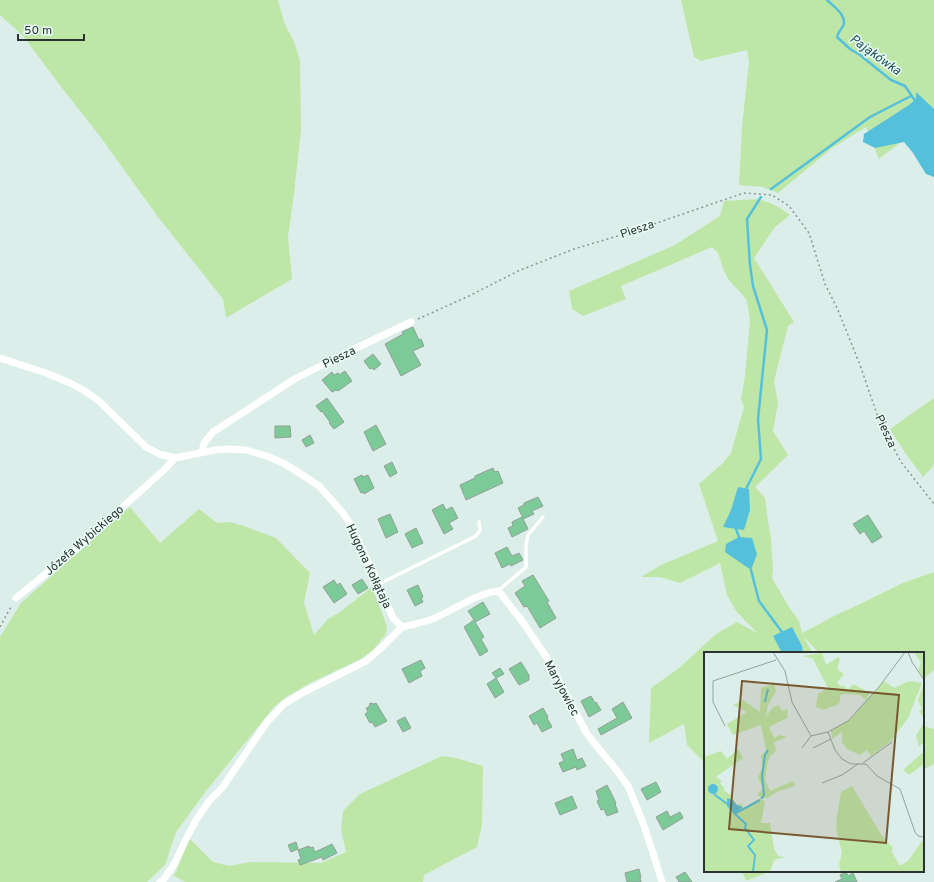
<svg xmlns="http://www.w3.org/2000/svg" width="934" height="882" font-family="Overpass,sans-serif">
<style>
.green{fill:#bee7a7}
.water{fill:#55c0db}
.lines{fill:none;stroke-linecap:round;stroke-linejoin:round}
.stream{stroke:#55c0db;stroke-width:2.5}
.building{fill:#7dca99;stroke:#93a097}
.path{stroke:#899692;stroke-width:1.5;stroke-dasharray:2 3;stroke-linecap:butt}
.lane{stroke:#fff;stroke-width:3.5}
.street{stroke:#fff;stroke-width:7}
.labels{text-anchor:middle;stroke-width:3;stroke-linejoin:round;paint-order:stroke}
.street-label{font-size:12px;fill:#2b3230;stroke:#e9fcf6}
.water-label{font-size:13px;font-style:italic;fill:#23515d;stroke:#e9fcf6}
.inset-river{fill:none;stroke:#55c0db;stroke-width:2}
.inset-road{fill:none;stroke:#95a39f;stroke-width:1}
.view{fill:#78582e;fill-opacity:0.15;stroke:#78582e;stroke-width:2}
.inset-edge{fill:none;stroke:#2b3230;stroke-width:2}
</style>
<rect width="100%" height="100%" fill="#dceee9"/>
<!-- green -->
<path class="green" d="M 0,0 L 278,0 L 284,22 L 295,44 L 300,61 L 301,130 L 294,193 L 288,237 L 292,279 L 226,318 L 223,299 L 158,217 L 99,135 L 62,88 L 23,36 L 0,15 Z
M 681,0 L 934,0 L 934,174 L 906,138 L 879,159 L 866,127 L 831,149 L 778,193 L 763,187 L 739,185 L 742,126 L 749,62 L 747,50 L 701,61 L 694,57 Z
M 757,199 C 770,202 780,207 790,215 L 775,227 L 754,258 L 794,322 L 788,326 L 774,381 L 778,403 L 773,431 L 788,455 L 755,487 L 765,498 L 768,521 L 771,540 L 773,569 L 772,578 L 789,607 L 799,621 L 802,633 L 836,615 L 860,604 L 903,583 L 934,572 L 934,670 L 923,679 L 923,653 L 819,653 L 803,636 L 813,653 L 705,653 L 705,761 L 704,762 L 687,745 L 684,724 L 649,743 L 651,688 L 679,668 L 716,634 L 737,622 L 757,633 L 736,611 L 727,595 L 720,563 L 680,583 L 660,577 L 641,577 L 661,565 L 718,541 L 699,484 L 722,464 L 731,453 L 744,407 L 741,399 L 745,376 L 750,321 L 748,307 L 746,299 L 729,280 L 724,271 L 718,253 L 712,247 L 621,286 L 626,299 L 583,316 L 572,309 L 569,291 L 675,245 L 720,216 L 724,201 Z
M 934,398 L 934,465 L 923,477 L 906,454 L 890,429 Z
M 130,507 L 160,543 L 199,509 L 217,523 L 230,522 L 244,526 L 276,538 L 310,573 L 304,603 L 314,635 L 328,619 L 340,612 L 372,587 L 385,621 L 387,628 L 386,634 L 382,639 L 373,650 L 361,659 L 312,682 L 286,697 L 274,707 L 206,791 L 176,832 L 165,865 L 147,882 L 0,882 L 0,637 L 21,603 Z
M 923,726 L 934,729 L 934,764 L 923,770 Z
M 442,756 L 456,758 L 483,766 L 482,825 L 477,847 L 424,875 L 423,882 L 185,882 L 173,875 L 176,872 L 189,838 L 213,862 L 229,866 L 250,862 L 321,863 L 346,852 L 341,830 L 343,811 L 360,794 Z
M 742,871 L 771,871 L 746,881 Z"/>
<!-- water -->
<path class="water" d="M 916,92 L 934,109 L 934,177 L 926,174 L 913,153 L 904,142 L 875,148 L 863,142 L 864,134 L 909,105 L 916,99 Z
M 738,487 L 749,489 L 750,510 L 744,530 L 723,527 L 731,510 Z
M 739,537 L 752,538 L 757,554 L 751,570 L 725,552 L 726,544 Z
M 792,627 L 802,646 L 803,653 L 782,653 L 773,636 Z"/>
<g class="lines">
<!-- stream -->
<path class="stream" d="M 827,0 C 833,6 848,16 843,26 C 841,30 838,32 837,37 L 850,49 L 860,55 L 891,80 L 905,86 L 916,102
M 771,189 L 870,117 L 911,96
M 746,489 L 761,459 L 758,419 L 767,330 L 753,286 L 750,265 L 747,219 L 761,197
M 736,529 L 739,537
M 751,570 L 759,601 L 782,632"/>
</g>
<!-- building -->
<path class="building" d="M 413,327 L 419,340 L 421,339 L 424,346 L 413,351 L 421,365 L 401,376 L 385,344 L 403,334 L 402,332 Z
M 373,354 L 381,364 L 374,370 L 372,368 L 370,369 L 364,361 Z
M 345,371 L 352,381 L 338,391 L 336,390 L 332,392 L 322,380 L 332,372 L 334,375 L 338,373 L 339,375 Z
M 327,398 L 344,422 L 334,429 L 329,423 L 330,422 L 322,411 L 321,412 L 316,406 Z
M 376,425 L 386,444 L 373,451 L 364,432 Z
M 275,426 L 290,426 L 291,437 L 275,438 Z
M 310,435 L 314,443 L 306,447 L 302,440 Z
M 392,462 L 397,473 L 390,477 L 384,466 Z
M 493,468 L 495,472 L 498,471 L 503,483 L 466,500 L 460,485 L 475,478 L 475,476 Z
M 362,475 L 363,477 L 368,475 L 374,488 L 364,494 L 363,492 L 361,493 L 354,479 Z
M 538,497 L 543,506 L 532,511 L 534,514 L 523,519 L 528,529 L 512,537 L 508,528 L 513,526 L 512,522 L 522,517 L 523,518 L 518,508 L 524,505 L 524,503 Z
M 443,504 L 446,510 L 452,507 L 458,518 L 449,523 L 453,529 L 444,534 L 432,510 Z
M 390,514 L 398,532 L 386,538 L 378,519 Z
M 868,515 L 882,537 L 872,543 L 864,531 L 860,534 L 853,524 Z
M 416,528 L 423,543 L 412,548 L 405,534 Z
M 507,547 L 512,556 L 519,553 L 523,560 L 511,566 L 510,564 L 502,568 L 495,553 Z
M 533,575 L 549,601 L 547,602 L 556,618 L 540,628 L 527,606 L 524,607 L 515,593 L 525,586 L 522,581 Z
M 362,579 L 368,588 L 358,594 L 352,585 Z
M 334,580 L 337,585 L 340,583 L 347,594 L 334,603 L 323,587 Z
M 418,585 L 423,597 L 421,598 L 423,602 L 415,606 L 407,590 Z
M 483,602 L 490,614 L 475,622 L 484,637 L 481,639 L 488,651 L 480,656 L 464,627 L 474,620 L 468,611 Z
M 421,660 L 425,668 L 420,671 L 422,676 L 409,683 L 402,669 Z
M 521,662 L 529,675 L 529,680 L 519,685 L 509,669 Z
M 500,668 L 504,674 L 496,678 L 492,673 Z
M 496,678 L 504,692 L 495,698 L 487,684 Z
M 591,696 L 595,703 L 596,702 L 601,710 L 589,717 L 581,701 Z
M 623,702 L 632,718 L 601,735 L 598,729 L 617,718 L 612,709 Z
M 370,703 L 374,704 L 376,703 L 387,721 L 375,727 L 372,722 L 370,723 L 365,714 L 368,712 L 366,708 L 369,707 Z
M 543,708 L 548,717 L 547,718 L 552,727 L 542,732 L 537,723 L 534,725 L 529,716 Z
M 405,717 L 411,728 L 403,732 L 397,721 Z
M 573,749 L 577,760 L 582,758 L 586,766 L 577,770 L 576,767 L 563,772 L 559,763 L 564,761 L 561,754 Z
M 656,782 L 661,792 L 647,800 L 641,789 Z
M 607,785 L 616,803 L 615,804 L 618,812 L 607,816 L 604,809 L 601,810 L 597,801 L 599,800 L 596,791 Z
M 572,796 L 577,808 L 560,815 L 555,803 Z
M 667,811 L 670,817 L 680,812 L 683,818 L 663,830 L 656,817 Z
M 296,842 L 298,849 L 291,852 L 288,845 Z
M 332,844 L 337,853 L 323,860 L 322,857 L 300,865 L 298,860 L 301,859 L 298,850 L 309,846 L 309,848 L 313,847 L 315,852 Z
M 639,869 L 641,877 L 640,878 L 641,882 L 627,882 L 625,873 Z
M 685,872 L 692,882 L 679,882 L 676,877 Z
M 846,872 L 848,876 L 853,873 L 857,882 L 835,882 L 842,879 L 840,875 Z"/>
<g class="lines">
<!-- path -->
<path class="path" d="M 418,319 L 469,296 L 518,271 L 574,249 L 631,232 L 700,208 L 744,193 L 772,195 L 789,206 L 809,233 L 825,284 L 838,310 L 860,365 L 879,420 L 901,462 L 934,504
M 0,627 L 12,605"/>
<!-- lane -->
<path class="lane" d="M 379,584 L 476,536 L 480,530 L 479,522
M 498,591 L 526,567 L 526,545 L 528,535 L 543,517"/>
<!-- street -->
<path class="street" d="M 0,358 L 46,373 L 70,383 L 85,391 L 99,401 L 146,447 L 159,454 L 175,458 L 215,450 L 229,449 L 246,450 L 267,456 L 285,464 L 304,476 L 319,486 L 343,513 L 351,525 L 374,574 L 393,618 L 402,627
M 202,452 L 204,443 L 213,432 L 293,380 L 348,352 L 411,322
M 16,598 L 74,551 L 165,469 L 175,458
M 402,627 C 412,625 422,623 432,619 C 453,611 474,594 498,591 L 501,594 L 522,621 L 547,658 L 587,734 L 599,749 L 618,772 L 628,786 L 642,820 L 653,853 L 662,882
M 160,882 L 164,879 L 175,863 L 185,841 L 196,820 L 209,801 L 222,788 L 267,722 L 284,704 L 304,692 L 366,661 L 380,649 L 402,627"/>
</g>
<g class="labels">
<!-- street labels -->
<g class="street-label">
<text transform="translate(637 229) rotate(-18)" y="4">Piesza</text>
<text transform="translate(339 357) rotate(-26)" y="4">Piesza</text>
<text transform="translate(886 431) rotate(65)" y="4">Piesza</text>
<text transform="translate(84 540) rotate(-41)" y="4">Józefa Wybickiego</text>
<text transform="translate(369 566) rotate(65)" y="4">Hugona Kołłątaja</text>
<text transform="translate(562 688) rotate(62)" y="4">Maryjowiec</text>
</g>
<!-- water labels -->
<g class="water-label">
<text transform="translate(876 54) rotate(36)" y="5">Pająkówka</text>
</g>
</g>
<!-- overview -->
<g transform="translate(704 652)">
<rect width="220" height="220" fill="#dceee9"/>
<path d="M 210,0 L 217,0 L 220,4 L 220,27 L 214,18 L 217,11 ZM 118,1 L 122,13 L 134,5 L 136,7 L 133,17 L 140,22 L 133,30 L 137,35 L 139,33 L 144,38 L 149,32 L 159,37 L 165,42 L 162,48 L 156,43 L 141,42 L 136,43 L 136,50 L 133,53 L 119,58 L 112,55 L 114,42 L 124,36 L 109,7 L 99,4 ZM 180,29 L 190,36 L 205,29 L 218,31 L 204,66 L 187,89 L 167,104 L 163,98 L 156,103 L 143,97 L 138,90 L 138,80 L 128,87 L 127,78 L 146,68 ZM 220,31 L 220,67 L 215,59 L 218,57 L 214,48 ZM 70,32 L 72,39 L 64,53 L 62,65 L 69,55 L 75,53 L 78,59 L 84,57 L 83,66 L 65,75 L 70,86 L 76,83 L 83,85 L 70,90 L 72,99 L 66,104 L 63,112 L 61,128 L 66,139 L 89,129 L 91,134 L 72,140 L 64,146 L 58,146 L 53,143 L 59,136 L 54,125 L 58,116 L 57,103 L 62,98 L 57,73 L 29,83 L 23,72 L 43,60 L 29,53 L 39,48 L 56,60 L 57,36 ZM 220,70 L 220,89 L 215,95 L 212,84 ZM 34,97 L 39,106 L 12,125 L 18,129 L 16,131 L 21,137 L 19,138 L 27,143 L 32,154 L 37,151 L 39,157 L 54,147 L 61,149 L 57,171 L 66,171 L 70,196 L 74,204 L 81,205 L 70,208 L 66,220 L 0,220 L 0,105 L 17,99 L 23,107 ZM 218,101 L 220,102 L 220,112 L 205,123 L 199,118 ZM 148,134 L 178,184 L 189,196 L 188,200 L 196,214 L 204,209 L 220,186 L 220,220 L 137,220 L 135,212 L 138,201 L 132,176 L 133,164 L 137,140 Z" fill="#bee7a7"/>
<path d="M4 137a5 5 0 1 1 10 0a5 5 0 1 1-10 0ZM 23,146 L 29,148 L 33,153 L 39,155 L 30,162 L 23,154 Z" fill="#55c0db"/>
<path class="inset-river" d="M 61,50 L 64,37M 10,142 L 23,152M 57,147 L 60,143 L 58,124 L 61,103 L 64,98M 30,161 L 42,172 L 41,176 L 50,188 L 44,194 L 51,203 L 49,220M 32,161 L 56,148"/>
<path class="inset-road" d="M 69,0 L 81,19 L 88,50 L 107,84 L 124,80 L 144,69 L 175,35 L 201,0M 204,0 L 208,10 L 220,28M 21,74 L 9,50 L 9,29 L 72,8M 124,80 L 131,98 L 138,107 L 147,112 L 162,112 L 173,124 L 196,137 L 211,180 L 214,184 L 220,185M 98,96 L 107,84M 109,96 L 127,87M 159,111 L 188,90M 118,131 L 138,123 L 154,112"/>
<path class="view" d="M 38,29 L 195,43 L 182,191 L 25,177 Z"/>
<rect width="220" height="220" class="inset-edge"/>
</g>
<!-- scale -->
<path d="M18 34v6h66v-6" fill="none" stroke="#2b3230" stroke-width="2"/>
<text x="24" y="34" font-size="12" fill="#2b3230" stroke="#e9fcf6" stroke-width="3" paint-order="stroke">50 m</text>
</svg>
